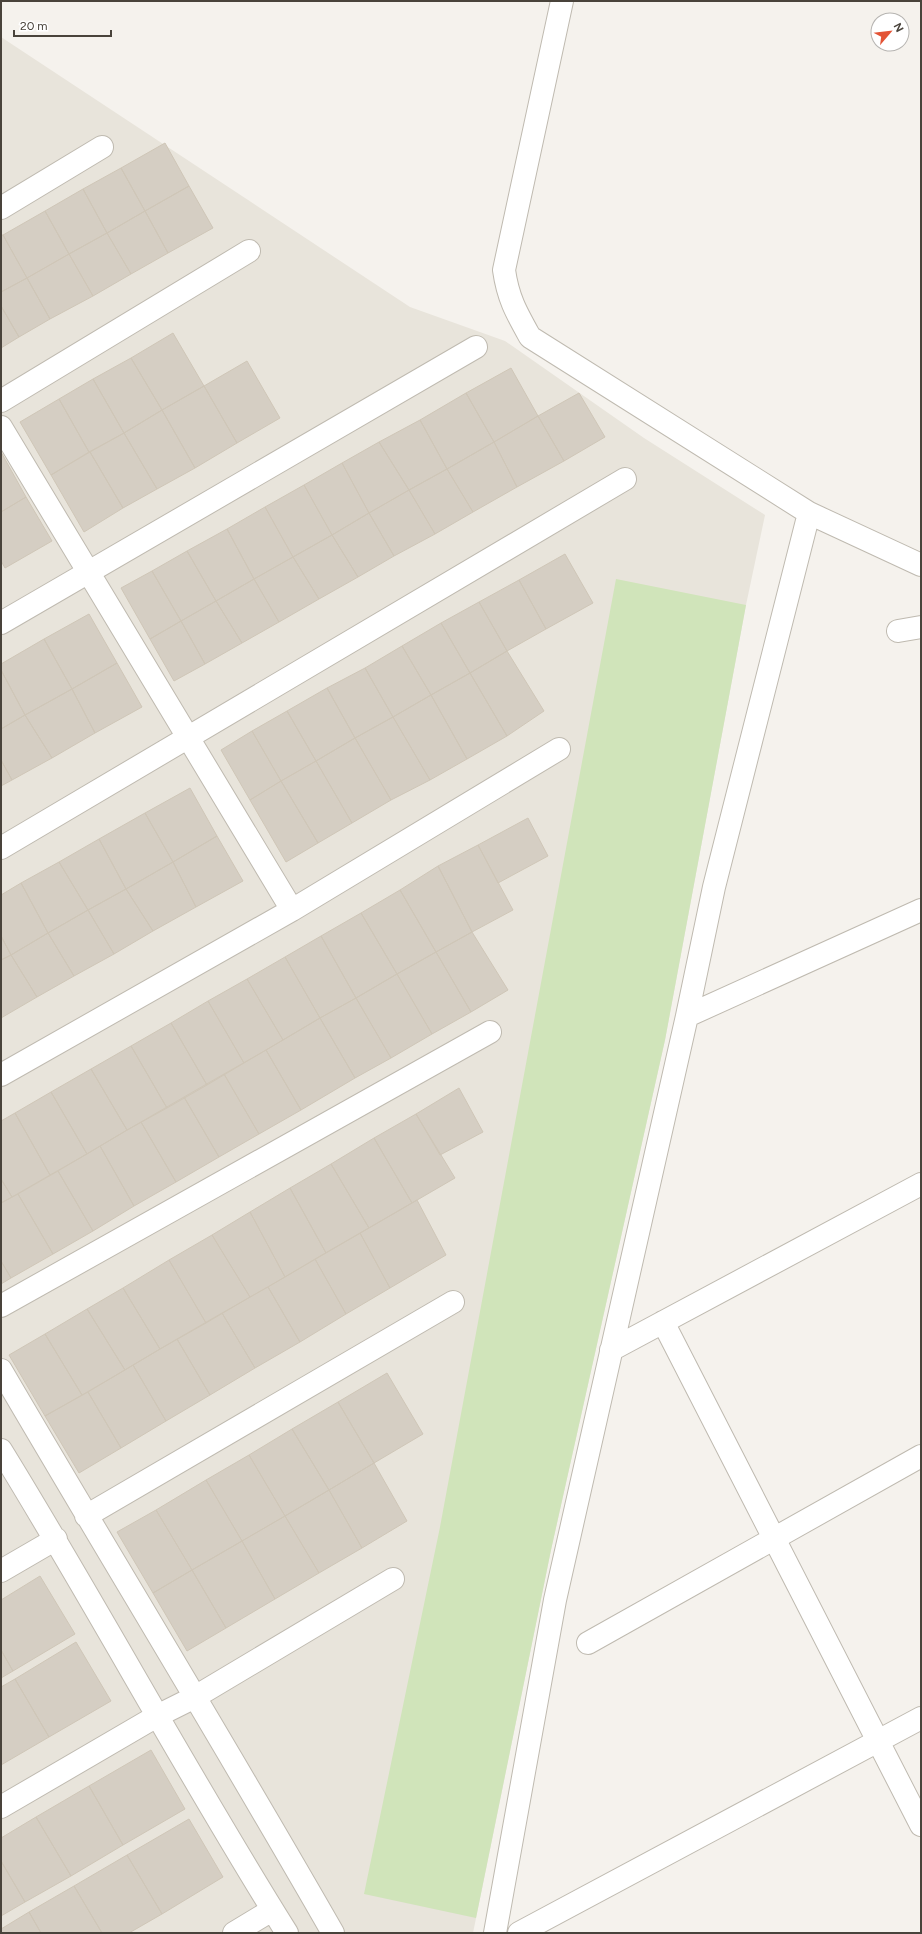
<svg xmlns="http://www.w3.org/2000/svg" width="922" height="1934" font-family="Figtree,sans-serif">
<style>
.residential{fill:#e8e4db}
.green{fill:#d0e4ba}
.building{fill:#d5cec3;stroke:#cfc6b7}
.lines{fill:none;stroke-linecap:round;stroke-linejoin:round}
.minor-casing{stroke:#bfbab0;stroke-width:24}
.minor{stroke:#fff;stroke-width:22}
</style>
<rect width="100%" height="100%" fill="#f5f2ed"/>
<!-- residential -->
<path class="residential" d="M 1,37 L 410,307 L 505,341 L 644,438 L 765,515 L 746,605 L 665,1040 L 551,1550 L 473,1933 L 1,1933 Z"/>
<!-- green -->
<path class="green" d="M 616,579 L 746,605 L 665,1040 L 551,1550 L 476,1918 L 364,1894 L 440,1527 Z"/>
<!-- building -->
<path class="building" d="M 165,143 L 189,186 L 145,211 L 121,168 Z
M 121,168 L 145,211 L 107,233 L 83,189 Z
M 189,186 L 213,228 L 168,253 L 145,211 Z
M 83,189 L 107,233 L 69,254 L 45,211 Z
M 45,211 L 69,254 L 27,278 L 3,235 Z
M 145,211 L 168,253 L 131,274 L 107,233 Z
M 107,233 L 131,274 L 93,296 L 69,254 Z
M 1,235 L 3,235 L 27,278 L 1,292 Z
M 69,254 L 93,296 L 50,319 L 27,278 Z
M 27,278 L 50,319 L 19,337 L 1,306 L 1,292 Z
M 1,306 L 19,337 L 1,348 Z
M 173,333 L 204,386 L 162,410 L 131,358 Z
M 131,358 L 162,410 L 124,433 L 93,379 Z
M 247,361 L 280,418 L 237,443 L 204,386 Z
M 511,368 L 538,416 L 494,442 L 466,393 Z
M 93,379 L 124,433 L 89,452 L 59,399 Z
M 204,386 L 237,443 L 195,468 L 162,410 Z
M 466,393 L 494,442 L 447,469 L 420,420 Z
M 579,393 L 605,437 L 564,461 L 538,416 Z
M 59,399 L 89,452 L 51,475 L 20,422 Z
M 162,410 L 195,468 L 157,489 L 124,433 Z
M 538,416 L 564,461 L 517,487 L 494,442 Z
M 420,420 L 447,469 L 409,490 L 379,442 Z
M 124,433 L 157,489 L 123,508 L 90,452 Z
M 379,442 L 409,490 L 369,513 L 342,463 Z
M 494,442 L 517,487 L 473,512 L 447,469 Z
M 1,452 L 26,497 L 1,512 Z
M 90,452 L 123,508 L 84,532 L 51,475 Z
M 342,463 L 369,513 L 332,535 L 304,485 Z
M 447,469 L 473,512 L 435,534 L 409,490 Z
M 304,485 L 332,535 L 293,557 L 265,507 Z
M 409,490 L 435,534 L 394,556 L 369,513 Z
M 26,497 L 52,541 L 5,568 L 1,561 L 1,512 Z
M 265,507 L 293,557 L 254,579 L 227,529 Z
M 369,513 L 394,556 L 358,577 L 332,535 Z
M 227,529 L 254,579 L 216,601 L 187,551 Z
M 332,535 L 358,577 L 319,599 L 293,557 Z
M 187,551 L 216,601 L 181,621 L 152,571 Z
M 565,554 L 593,603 L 546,629 L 519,580 Z
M 293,557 L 319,599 L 279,622 L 254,579 Z
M 152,571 L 181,621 L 150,639 L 121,588 Z
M 254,579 L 279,622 L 242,643 L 216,601 Z
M 519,580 L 546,629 L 507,651 L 479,602 Z
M 216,601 L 242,643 L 205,664 L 181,621 Z
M 479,602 L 507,651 L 470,673 L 441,623 Z
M 89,614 L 117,663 L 72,689 L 44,639 Z
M 181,621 L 205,664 L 174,681 L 150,639 Z
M 441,623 L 470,673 L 431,695 L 402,646 Z
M 44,639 L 72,689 L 25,715 L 1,670 L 1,664 Z
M 402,646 L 431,695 L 393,717 L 365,668 Z
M 507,651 L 544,711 L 507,736 L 470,673 Z
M 117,663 L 142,707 L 95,733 L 72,689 Z
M 365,668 L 393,717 L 355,738 L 327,688 Z
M 1,670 L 25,715 L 1,729 Z
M 470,673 L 507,736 L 467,759 L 431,695 Z
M 327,688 L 355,738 L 316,761 L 287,711 Z
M 72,689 L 95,733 L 52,758 L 25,715 Z
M 431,695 L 467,759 L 430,780 L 393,717 Z
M 287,711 L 316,761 L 281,781 L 252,731 Z
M 25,715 L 52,758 L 12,780 L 1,760 L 1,729 Z
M 393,717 L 430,780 L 391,800 L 355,738 Z
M 252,731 L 281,781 L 250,800 L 221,750 Z
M 355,738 L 391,800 L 352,823 L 316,761 Z
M 1,760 L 12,780 L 1,786 Z
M 316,761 L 352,823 L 318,843 L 281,781 Z
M 281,781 L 318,843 L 286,862 L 250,800 Z
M 190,788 L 217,836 L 173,862 L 145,813 Z
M 145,813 L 173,862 L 126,889 L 99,839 Z
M 528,818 L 548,856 L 498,883 L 478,845 Z
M 217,836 L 243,881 L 196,907 L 173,862 Z
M 99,839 L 126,889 L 88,910 L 59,862 Z
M 478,845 L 513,910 L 472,932 L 438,866 Z
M 59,862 L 88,910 L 48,933 L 21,883 Z
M 173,862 L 196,907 L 153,931 L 126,889 Z
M 438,866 L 472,932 L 436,952 L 400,890 Z
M 21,883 L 48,933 L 11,955 L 1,936 L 1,895 Z
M 126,889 L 153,931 L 114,954 L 88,910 Z
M 400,890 L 436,952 L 397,974 L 361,913 Z
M 88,910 L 114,954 L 74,976 L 48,933 Z
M 361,913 L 397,974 L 356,998 L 321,936 Z
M 472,932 L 508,990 L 471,1012 L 436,952 Z
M 48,933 L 74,976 L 37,997 L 11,955 Z
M 1,936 L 11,955 L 1,960 Z
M 321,936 L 356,998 L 320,1018 L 285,957 Z
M 436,952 L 471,1012 L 432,1034 L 397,974 Z
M 11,955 L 37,997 L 1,1018 L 1,960 Z
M 285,957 L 320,1018 L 283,1040 L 247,979 Z
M 397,974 L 432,1034 L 391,1058 L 356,998 Z
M 247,979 L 283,1040 L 244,1063 L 208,1001 Z
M 356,998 L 391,1058 L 355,1078 L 320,1018 Z
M 208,1001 L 244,1063 L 207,1085 L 171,1023 Z
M 320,1018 L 355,1078 L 301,1110 L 266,1050 Z
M 171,1023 L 207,1085 L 167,1108 L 131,1046 Z
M 131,1046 L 167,1108 L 127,1130 L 91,1069 Z
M 266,1050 L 301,1110 L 259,1134 L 224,1074 Z
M 91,1069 L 127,1130 L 87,1154 L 51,1092 Z
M 224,1074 L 259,1134 L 219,1157 L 184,1097 Z
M 459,1088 L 483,1132 L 440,1155 L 416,1114 Z
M 51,1092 L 87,1154 L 50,1175 L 15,1113 Z
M 184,1097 L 219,1157 L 176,1182 L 141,1122 Z
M 15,1113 L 50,1175 L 12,1197 L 1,1179 L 1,1121 Z
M 416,1114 L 455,1178 L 412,1203 L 374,1138 Z
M 141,1122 L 176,1182 L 134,1206 L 100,1146 Z
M 374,1138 L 412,1203 L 369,1228 L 331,1164 Z
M 100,1146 L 134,1206 L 93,1231 L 58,1171 Z
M 331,1164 L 369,1228 L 326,1253 L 290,1188 Z
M 58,1171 L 93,1231 L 53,1254 L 18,1194 Z
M 1,1179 L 12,1197 L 1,1203 Z
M 290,1188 L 326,1253 L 285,1277 L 250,1212 Z
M 18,1194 L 53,1254 L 11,1278 L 1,1261 L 1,1203 Z
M 417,1200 L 446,1255 L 390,1288 L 360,1233 Z
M 250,1212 L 285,1277 L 250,1297 L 212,1235 Z
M 360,1233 L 390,1288 L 346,1314 L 315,1259 Z
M 212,1235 L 250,1297 L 206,1323 L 169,1260 Z
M 315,1259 L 346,1314 L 300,1342 L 268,1287 Z
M 169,1260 L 206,1323 L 160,1349 L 123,1288 Z
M 1,1261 L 11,1278 L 1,1284 Z
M 268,1287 L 300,1342 L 255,1368 L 222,1313 Z
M 123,1288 L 160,1349 L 125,1370 L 87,1309 Z
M 87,1309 L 125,1370 L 82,1395 L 45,1334 Z
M 222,1313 L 255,1368 L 210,1395 L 177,1339 Z
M 45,1334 L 82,1395 L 45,1416 L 9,1355 Z
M 177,1339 L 210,1395 L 166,1421 L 133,1365 Z
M 133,1365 L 166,1421 L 121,1448 L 88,1392 Z
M 387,1373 L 423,1434 L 374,1463 L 338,1402 Z
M 88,1392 L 121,1448 L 79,1473 L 45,1416 Z
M 338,1402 L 374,1463 L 329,1490 L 292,1429 Z
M 292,1429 L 329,1490 L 285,1516 L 249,1455 Z
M 249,1455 L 285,1516 L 242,1541 L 206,1480 Z
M 374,1463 L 407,1521 L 362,1548 L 329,1490 Z
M 206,1480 L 242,1541 L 192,1570 L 156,1510 Z
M 329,1490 L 362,1548 L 319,1573 L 285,1516 Z
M 156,1510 L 192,1570 L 153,1593 L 117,1532 Z
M 285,1516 L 319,1573 L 275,1599 L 242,1541 Z
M 242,1541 L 275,1599 L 226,1628 L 192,1570 Z
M 192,1570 L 226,1628 L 187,1651 L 153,1593 Z
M 40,1576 L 75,1634 L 13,1671 L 1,1650 L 1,1600 Z
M 76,1642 L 111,1701 L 49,1737 L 15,1679 Z
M 1,1650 L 13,1671 L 1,1678 Z
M 15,1679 L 49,1737 L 1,1765 L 1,1687 Z
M 151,1750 L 185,1809 L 123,1845 L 89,1786 Z
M 89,1786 L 123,1845 L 71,1876 L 36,1817 Z
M 36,1817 L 71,1876 L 25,1902 L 1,1861 L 1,1838 Z
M 189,1819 L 223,1877 L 162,1914 L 127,1855 Z
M 127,1855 L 162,1914 L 129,1933 L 102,1933 L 74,1886 Z
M 1,1861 L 25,1902 L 1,1916 Z
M 74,1886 L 102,1933 L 41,1933 L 29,1912 Z
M 29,1912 L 41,1933 L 1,1933 L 1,1929 Z"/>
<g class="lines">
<!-- minor casing -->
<g class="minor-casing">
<path id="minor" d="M 562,1 L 504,270 C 508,298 516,312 530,337 L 809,513 L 921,565
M 1,208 L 102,147
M 1,401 L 249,251
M 1,427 L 292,910
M 1,623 L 476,347
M 898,631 L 921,627
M 1,848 L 625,479
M 687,1016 L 921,910
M 1,1075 L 292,910 L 559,749
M 1,1306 L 490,1032
M 663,1322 L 921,1825
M 611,1350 L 921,1184
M 1,1370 C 111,1558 225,1744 333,1933
M 1,1450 C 99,1609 187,1774 287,1933
M 86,1516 L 453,1302
M 1,1571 L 56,1539
M 588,1643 L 921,1456
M 1,1807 L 157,1716 L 195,1697 L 393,1579
M 234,1933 L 272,1910
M 495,1933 L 555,1600 L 687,1016 L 714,887 L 809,513
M 519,1933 L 921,1718"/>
</g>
<!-- minor -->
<use href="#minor" class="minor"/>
</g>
<!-- border -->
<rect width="922" height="1934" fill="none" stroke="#49433b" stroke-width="4"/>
<!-- north arrow -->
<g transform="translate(890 32) rotate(62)"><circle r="19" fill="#ffffff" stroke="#b6b4b1"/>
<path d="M0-3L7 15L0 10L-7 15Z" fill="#e35335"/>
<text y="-6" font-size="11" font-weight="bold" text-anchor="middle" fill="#49433b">N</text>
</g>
<!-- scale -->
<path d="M14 30v6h97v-6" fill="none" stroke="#49433b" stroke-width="2"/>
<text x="20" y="30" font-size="12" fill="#49433b" stroke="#ffffff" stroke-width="3" paint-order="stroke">20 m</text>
</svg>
